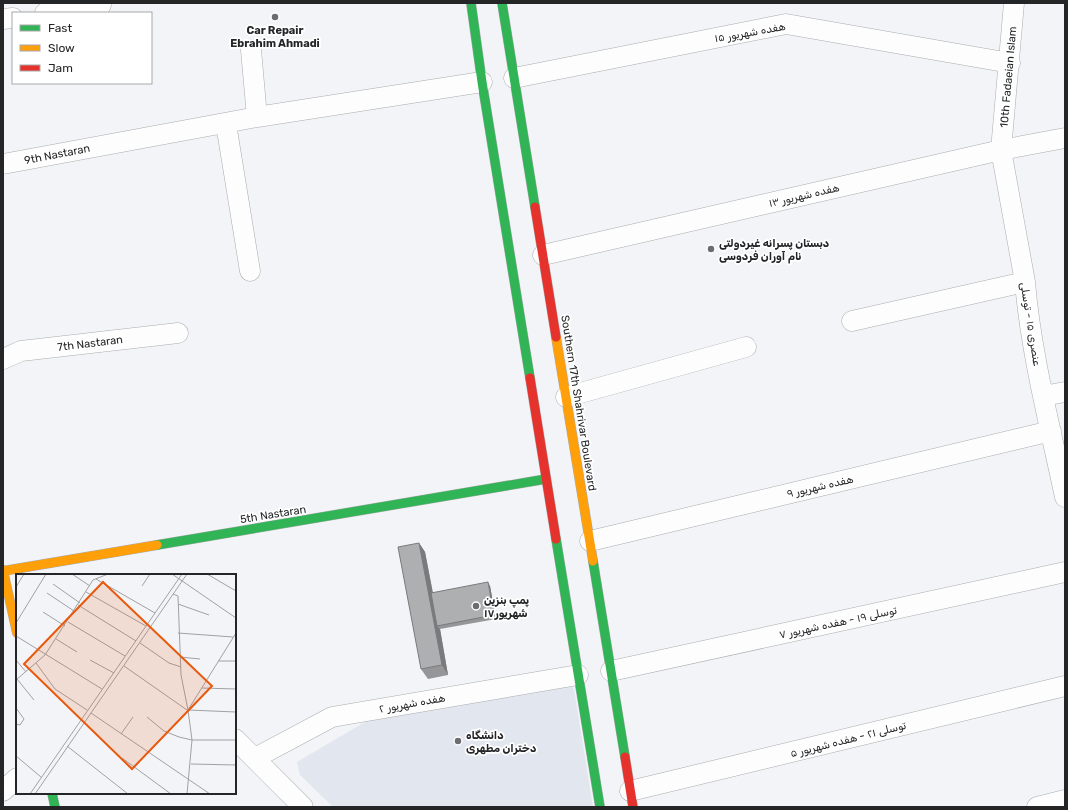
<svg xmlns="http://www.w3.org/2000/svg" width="1068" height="810" font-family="Rubik,'Noto Naskh Arabic',sans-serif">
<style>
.built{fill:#e2e6ee}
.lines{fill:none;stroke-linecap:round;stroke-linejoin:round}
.street-casing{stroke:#aaacae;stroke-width:21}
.fast-casing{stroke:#aaacae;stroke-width:10}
.slow-casing{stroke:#aaacae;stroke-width:10}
.jam-casing{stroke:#aaacae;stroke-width:10}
.street{stroke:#fdfdfe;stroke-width:20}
.fast{stroke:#30b455;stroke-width:9}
.slow{stroke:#ff9f0a;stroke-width:9}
.jam{stroke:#e5322d;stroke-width:9}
.wall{fill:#969698}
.shaded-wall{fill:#7a7a7c}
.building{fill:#aeafb1;stroke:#7a7a7c}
.poi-dot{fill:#6c6d70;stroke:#fff;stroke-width:1.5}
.labels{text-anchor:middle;stroke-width:3.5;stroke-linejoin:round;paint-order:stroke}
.poi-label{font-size:11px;font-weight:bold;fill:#242527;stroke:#fff;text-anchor:start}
.street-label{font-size:11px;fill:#242527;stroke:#fff}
.inset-road{fill:none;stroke:#a0a1a4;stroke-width:1}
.view{fill:#e8590c;fill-opacity:0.15;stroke:#e8590c;stroke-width:2}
.inset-edge{fill:none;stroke:#242527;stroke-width:2}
</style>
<rect width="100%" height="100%" fill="#f2f4f7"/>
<!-- built -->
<path class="built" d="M 564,681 L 574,689 L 593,807 L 333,807 L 300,775 L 297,762 L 370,719 Z"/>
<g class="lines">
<!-- street casing -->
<g class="street-casing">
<path id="street" d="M 1014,3 L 1001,150 L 1025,282 C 1031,354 1050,426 1065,497
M 45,13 L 101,5
M 3,19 L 13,18
M 251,50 L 257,117
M 514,78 L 786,24 L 1010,63
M 226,124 L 250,271
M 3,164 L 257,117 L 482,82
M 543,255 L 1001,150 L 1065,138
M 852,321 L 1025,282
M 3,359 L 21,351 L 178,333
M 1043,396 L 1065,392
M 566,397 L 746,347
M 590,541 L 1051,431
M 611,671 L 1065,572
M 235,739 L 303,807
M 255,758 L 332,717 L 578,675
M 3,791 L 17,778
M 630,791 L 1065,686
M 1037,807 L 1065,800"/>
</g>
<!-- fast casing -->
<g class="fast-casing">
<path id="fast" d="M 471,3 L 482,82 L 530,378
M 502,3 L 535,207
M 556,539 L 600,807
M 157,545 L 546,479
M 593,561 L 625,757
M 52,793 L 55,807"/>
</g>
<!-- slow casing -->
<g class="slow-casing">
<path id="slow" d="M 556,337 L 593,561
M 3,570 L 17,633
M 3,571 L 157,545"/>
</g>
<!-- jam casing -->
<g class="jam-casing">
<path id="jam" d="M 535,207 L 556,337
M 530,378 L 556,539
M 625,757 L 633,807"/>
</g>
<!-- street -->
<use href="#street" class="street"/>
<!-- fast -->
<use href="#fast" class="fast"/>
<!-- slow -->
<use href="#slow" class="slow"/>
<!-- jam -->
<use href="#jam" class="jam"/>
</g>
<!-- wall -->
<path class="wall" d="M 419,543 L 425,552 L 433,593 L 490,586 L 496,619 L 440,629 L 448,675 L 428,679 L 421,669 Z"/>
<!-- shaded-wall -->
<path class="shaded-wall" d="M 419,543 L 425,552 L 439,626 L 437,626 L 440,629 L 448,675 L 442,665 Z
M 488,582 L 490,586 L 496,619 L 494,615 Z"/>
<!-- building -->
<path class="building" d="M 419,543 L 442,665 L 421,669 L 398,547 Z
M 488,582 L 494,615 L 437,626 L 431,593 Z"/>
<!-- markers -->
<g class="poi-dot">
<circle cx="275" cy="17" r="4"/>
<circle cx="711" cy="249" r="4"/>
<circle cx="476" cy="606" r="4"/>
<circle cx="458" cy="741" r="4"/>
</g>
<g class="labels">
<!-- poi labels -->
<g class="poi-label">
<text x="275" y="34" text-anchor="middle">Car Repair<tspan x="275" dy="13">Ebrahim Ahmadi</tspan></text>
<text x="719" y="247">دبستان پسرانه غیردولتی<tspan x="719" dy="13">نام آوران فردوسی</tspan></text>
<text x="484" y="604">پمپ بنزین<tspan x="484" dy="13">۱۷شهریور</tspan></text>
<text x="466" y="739">دانشگاه<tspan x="466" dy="13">دختران مطهری</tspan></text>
</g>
<!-- street labels -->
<g class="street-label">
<text transform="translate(750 32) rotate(-10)" y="4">هفده شهریور ۱۵</text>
<text transform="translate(1008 77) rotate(-85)" y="4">10th Fadaeian Islam</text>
<text transform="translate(57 154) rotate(-11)" y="4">9th Nastaran</text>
<text transform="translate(804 195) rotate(-13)" y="4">هفده شهریور ۱۳</text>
<text transform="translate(1031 324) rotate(81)" y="4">عنصری ۱۵ - توسلی</text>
<text transform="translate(90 343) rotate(-7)" y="4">7th Nastaran</text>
<text transform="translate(579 403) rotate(81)" y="4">Southern 17th Shahrivar Boulevard</text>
<text transform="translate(820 486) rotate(-13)" y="4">هفده شهریور ۹</text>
<text transform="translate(273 514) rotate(-9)" y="4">5th Nastaran</text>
<text transform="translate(838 622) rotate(-12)" y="4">توسلی ۱۹ - هفده شهریور ۷</text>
<text transform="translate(412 703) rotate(-10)" y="4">هفده شهریور ۲</text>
<text transform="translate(848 739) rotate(-14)" y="4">توسلی ۲۱ - هفده شهریور ۵</text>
</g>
</g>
<!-- overview -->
<g transform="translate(16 574)">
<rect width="220" height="220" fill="#f2f4f7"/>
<path class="inset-road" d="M 56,0 L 74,12M 156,0 L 220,44M 191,0 L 220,17M 80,5 L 139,39M 37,10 L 64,29M 126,12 L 134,0M 0,13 L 8,0M 70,18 L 130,52M 31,19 L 58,37M 157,20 L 162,22 L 165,101 L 172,136M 162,30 L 193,41M 62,31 L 120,67M 27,38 L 49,52M 52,48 L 109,82M 0,49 L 30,0M 162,59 L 217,63M 0,62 L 86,115M 40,65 L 61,78M 124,69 L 153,89 L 165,93M 164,83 L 184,85M 0,86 L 10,98M 74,86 L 98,99M 202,87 L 220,87M 20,89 L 39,115 L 71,136M 108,92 L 171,136M 1,105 L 18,126M 0,106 L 29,81 L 77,6 L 92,0M 186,114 L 220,115M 0,134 L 8,145 L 4,151 L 0,150M 172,136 L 220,138M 75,139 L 194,220M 131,143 L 148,157 L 163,163 L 176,166 L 220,166M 105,160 L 117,143M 51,172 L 112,220M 0,182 L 25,203M 106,184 L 155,220M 175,190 L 220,191M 14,220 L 166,0M 19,220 L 171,0M 171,220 L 176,166 L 172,136 L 220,59"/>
<path class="view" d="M 87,8 L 196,112 L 116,195 L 8,90 Z"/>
<rect width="220" height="220" class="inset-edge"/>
</g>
<!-- border -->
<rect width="1068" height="810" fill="none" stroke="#242527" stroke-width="8"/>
<!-- legend -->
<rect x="12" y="12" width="140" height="72" fill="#ffffff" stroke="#a7a8a9"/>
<rect x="20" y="25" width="20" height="6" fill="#30b455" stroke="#a7a8a9"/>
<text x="48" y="32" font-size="12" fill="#242527">Fast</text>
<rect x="20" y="45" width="20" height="6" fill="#ff9f0a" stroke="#a7a8a9"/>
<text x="48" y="52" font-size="12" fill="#242527">Slow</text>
<rect x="20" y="65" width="20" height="6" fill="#e5322d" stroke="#a7a8a9"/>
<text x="48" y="72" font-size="12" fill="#242527">Jam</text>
</svg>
